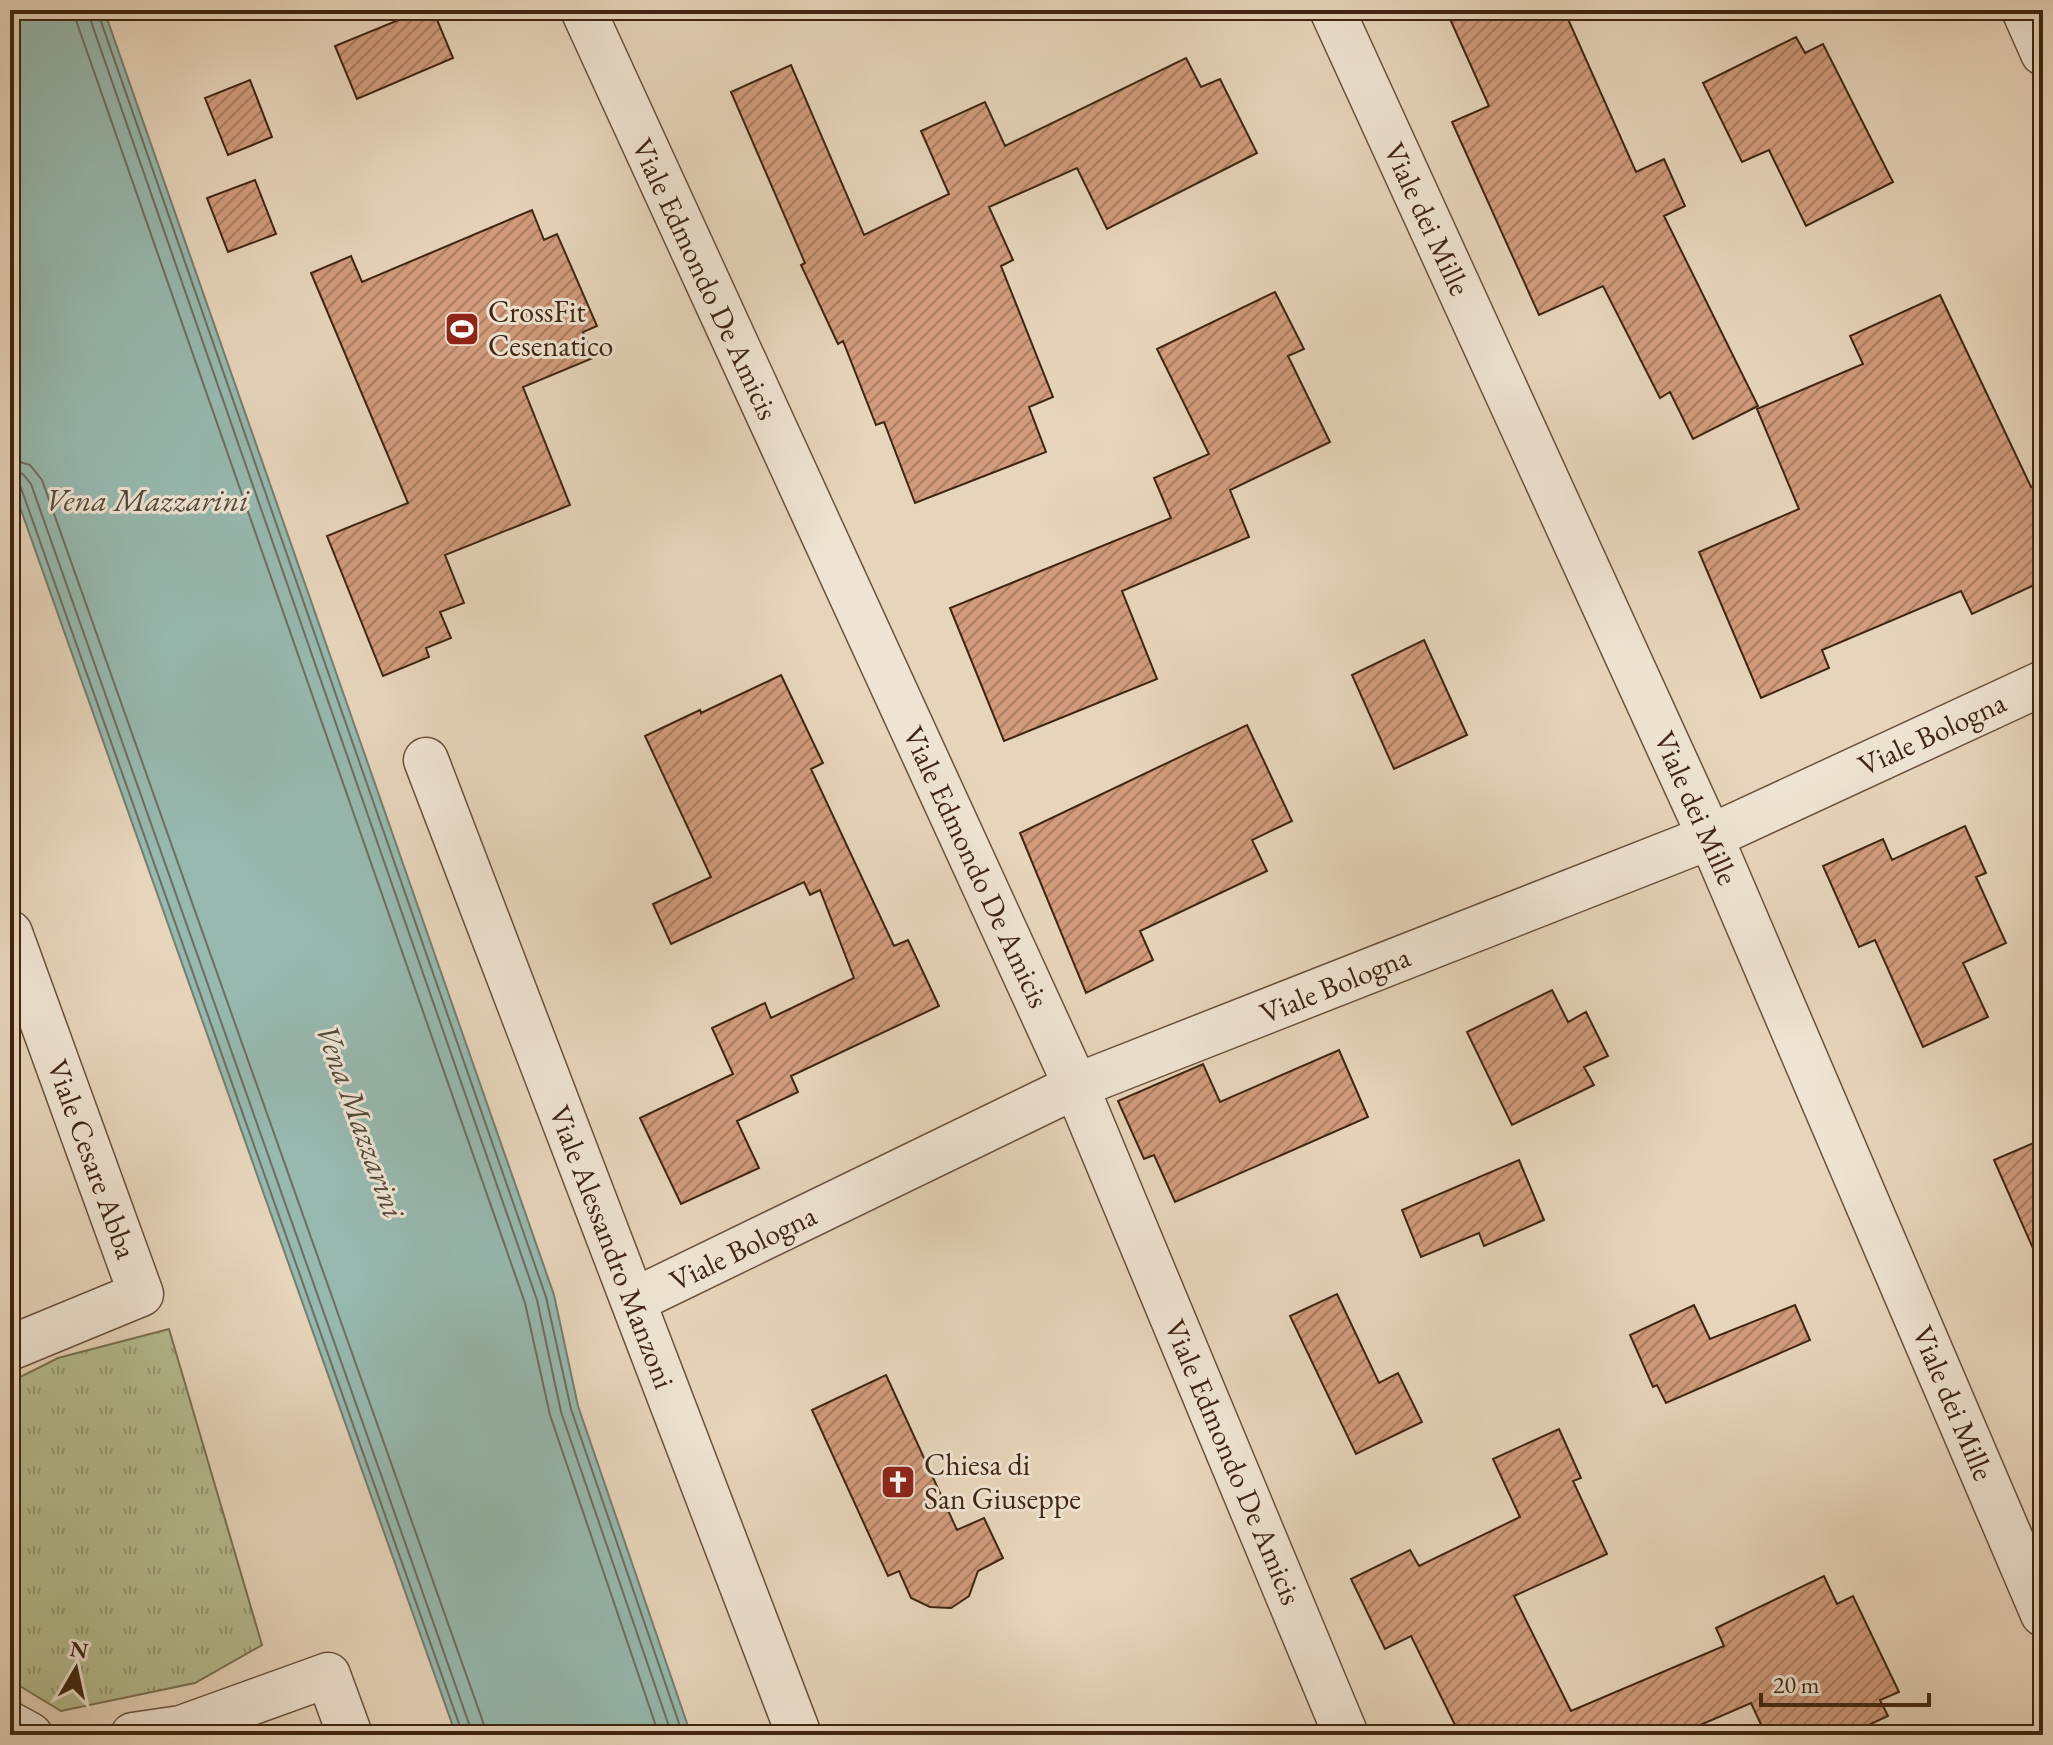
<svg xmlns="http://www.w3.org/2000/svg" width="2053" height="1745" font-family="'EB Garamond',serif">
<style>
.grass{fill:url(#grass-tufts);stroke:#7a7152;stroke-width:2}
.water{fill:#97b9b0;stroke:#747e71;stroke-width:2}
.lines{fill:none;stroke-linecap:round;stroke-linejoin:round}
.shore{stroke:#6b6f61;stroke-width:2}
.building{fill:url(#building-hatch);stroke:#3f2512;stroke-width:2}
.minor-casing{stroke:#69513c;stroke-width:47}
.tertiary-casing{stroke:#69513c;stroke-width:47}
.minor{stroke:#efe4d3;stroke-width:44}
.tertiary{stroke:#efe4d3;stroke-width:44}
.labels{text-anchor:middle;stroke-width:6;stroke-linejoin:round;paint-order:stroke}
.street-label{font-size:30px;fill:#3f2512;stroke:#efe4d3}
.poi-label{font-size:30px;fill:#3f2512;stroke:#efe4d3;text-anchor:start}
.water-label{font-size:32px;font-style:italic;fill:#554a3a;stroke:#efe4d3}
</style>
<defs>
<pattern id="grass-tufts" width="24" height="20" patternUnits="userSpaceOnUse" patternTransform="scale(2)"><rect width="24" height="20" fill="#b5bd91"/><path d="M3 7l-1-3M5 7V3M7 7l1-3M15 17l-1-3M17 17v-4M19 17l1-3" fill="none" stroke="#959975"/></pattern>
<pattern id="building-hatch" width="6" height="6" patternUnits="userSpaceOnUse" patternTransform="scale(2)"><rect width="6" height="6" fill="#d19b7c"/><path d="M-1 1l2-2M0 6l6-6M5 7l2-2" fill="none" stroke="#ab7e64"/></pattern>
</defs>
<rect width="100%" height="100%" fill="#e7d5bb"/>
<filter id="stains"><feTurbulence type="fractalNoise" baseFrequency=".0025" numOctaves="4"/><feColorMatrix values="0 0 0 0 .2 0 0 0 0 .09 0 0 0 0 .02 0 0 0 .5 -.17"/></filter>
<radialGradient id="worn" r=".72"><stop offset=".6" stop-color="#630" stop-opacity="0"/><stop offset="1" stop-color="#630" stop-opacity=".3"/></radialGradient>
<!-- grass -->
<path class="grass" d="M 169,1329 L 262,1645 L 195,1683 L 61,1711 L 10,1680 L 10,1382 L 58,1358 Z"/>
<!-- water -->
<path class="water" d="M 10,10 L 104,10 L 554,1295 L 578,1406 L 691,1735 L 456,1735 L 10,479 Z"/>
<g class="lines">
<!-- shore -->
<path class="shore" d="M 75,10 L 77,23 L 525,1303 L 550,1415 L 659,1735
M 87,10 L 537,1300 L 561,1412 L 672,1735
M 97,10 L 546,1297 L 571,1409 L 683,1735
M 10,459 L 30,465 L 42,480 L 483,1722 L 485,1735
M 10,471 L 23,474 L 31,484 L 473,1735
M 10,481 L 17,482 L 21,488 L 463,1735"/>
</g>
<!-- building -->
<path class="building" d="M 423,10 L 433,10 L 453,58 L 357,99 L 335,46 Z
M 1446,10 L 1564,10 L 1636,172 L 1664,159 L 1685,206 L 1664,216 L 1758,406 L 1693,439 L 1670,392 L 1660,398 L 1603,286 L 1539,315 L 1452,122 L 1489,106 Z
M 1796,37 L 1805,53 L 1823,44 L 1893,182 L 1806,226 L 1769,150 L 1742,162 L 1703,83 Z
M 1186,58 L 1201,87 L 1220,79 L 1257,153 L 1107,229 L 1077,168 L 989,207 L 1013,260 L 1001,266 L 1053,397 L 1029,407 L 1046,452 L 915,503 L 884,422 L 876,425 L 843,341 L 838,344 L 801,265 L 805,263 L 731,92 L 791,65 L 864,235 L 949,194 L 921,131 L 985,102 L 1005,146 Z
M 250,80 L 272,137 L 228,155 L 205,98 Z
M 255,180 L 276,234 L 228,252 L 207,198 Z
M 532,210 L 544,240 L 557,234 L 597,326 L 583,332 L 593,358 L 523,387 L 570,505 L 445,555 L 464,603 L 440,612 L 451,638 L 426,648 L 429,657 L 383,676 L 327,536 L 408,503 L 311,273 L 351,256 L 362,282 Z
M 1275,292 L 1304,349 L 1288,356 L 1330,442 L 1230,490 L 1249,537 L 1122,591 L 1157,679 L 1004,741 L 950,608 L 1171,518 L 1154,478 L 1209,454 L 1157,349 Z
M 1940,295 L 2031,487 L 2043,482 L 2043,581 L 1972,614 L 1961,591 L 1822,650 L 1829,668 L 1761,698 L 1699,552 L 1799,509 L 1757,409 L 1863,364 L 1850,336 Z
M 1424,640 L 1467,735 L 1394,769 L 1352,675 Z
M 781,675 L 823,763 L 811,769 L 894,946 L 908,940 L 939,1006 L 791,1076 L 798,1092 L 737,1121 L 759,1168 L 681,1204 L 640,1118 L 733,1074 L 712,1028 L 765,1003 L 771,1018 L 854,978 L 820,890 L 810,895 L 804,882 L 671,944 L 653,904 L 711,877 L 645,736 L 700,710 L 701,713 Z
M 1247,725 L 1292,821 L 1252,840 L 1267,871 L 1140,931 L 1153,960 L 1086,993 L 1020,833 Z
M 1965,826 L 1986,873 L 1976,877 L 2006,943 L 1963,963 L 1988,1017 L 1923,1047 L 1875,940 L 1859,947 L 1823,866 L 1883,839 L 1892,860 Z
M 1552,990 L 1568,1022 L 1586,1012 L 1608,1056 L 1584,1067 L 1594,1085 L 1512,1125 L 1467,1032 Z
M 1339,1050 L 1368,1117 L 1175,1202 L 1154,1155 L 1144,1159 L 1118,1101 L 1203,1064 L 1220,1102 Z
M 2043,1139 L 2043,1271 L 1994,1160 Z
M 1519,1160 L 1544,1220 L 1484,1246 L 1479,1233 L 1421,1257 L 1402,1210 Z
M 1337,1294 L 1379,1383 L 1398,1373 L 1422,1422 L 1356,1454 L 1290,1316 Z
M 1694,1305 L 1710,1339 L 1795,1305 L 1810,1340 L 1666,1403 L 1657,1385 L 1653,1387 L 1630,1335 Z
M 886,1375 L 957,1530 L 984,1518 L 1003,1558 L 978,1571 L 969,1596 L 951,1608 L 930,1607 L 911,1598 L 899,1571 L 888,1576 L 812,1410 Z
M 1559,1429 L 1581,1478 L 1573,1481 L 1607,1554 L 1514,1596 L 1571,1711 L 1724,1646 L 1716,1628 L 1824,1576 L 1837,1604 L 1853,1596 L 1899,1692 L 1880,1700 L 1888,1716 L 1847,1735 L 1766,1735 L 1751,1703 L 1677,1735 L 1460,1735 L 1411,1636 L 1385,1649 L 1351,1579 L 1410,1550 L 1419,1566 L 1520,1517 L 1493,1459 Z"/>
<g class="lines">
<!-- minor casing -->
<g class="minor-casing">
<path id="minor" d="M 583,10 L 1076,1086 L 1346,1735
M 1332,10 L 1720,859 L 2043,1614
M 426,760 L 799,1735
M 10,933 L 141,1294 L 10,1348
M 633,1301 L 1076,1086 L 1710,837 L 2043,683
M 10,1724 L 30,1735
M 133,1735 L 181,1728 L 328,1675 L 350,1735"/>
</g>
<!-- tertiary casing -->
<g class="tertiary-casing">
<path id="tertiary" d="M 2024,10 L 2043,53"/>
</g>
<!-- minor -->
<use href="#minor" class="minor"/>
<!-- tertiary -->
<use href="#tertiary" class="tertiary"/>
</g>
<!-- icons -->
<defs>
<g id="stadium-square" transform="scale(1.8)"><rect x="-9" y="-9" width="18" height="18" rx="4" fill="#8f2418" stroke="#efe4d3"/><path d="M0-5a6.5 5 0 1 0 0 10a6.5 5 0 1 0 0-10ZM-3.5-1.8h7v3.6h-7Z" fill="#fff"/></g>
<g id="church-square" transform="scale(1.8)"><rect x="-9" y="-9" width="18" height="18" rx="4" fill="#8f2418" stroke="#efe4d3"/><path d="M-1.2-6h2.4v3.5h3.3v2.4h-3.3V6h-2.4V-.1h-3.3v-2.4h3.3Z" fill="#fff"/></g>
</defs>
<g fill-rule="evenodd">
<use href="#stadium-square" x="462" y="329"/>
<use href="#church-square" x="898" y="1482"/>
</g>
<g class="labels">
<!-- street labels -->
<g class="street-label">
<text transform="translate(1427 219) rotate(65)" y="10">Viale dei Mille</text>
<text transform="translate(705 279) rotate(65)" y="10">Viale Edmondo De Amicis</text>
<text transform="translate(1932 734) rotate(-25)" y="10">Viale Bologna</text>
<text transform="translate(1696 808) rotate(66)" y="10">Viale dei Mille</text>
<text transform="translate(976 867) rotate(65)" y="10">Viale Edmondo De Amicis</text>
<text transform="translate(1335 985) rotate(-22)" y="10">Viale Bologna</text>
<text transform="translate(92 1159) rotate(70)" y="10">Viale Cesare Abba</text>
<text transform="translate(612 1247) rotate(69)" y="10">Viale Alessandro Manzoni</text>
<text transform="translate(743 1248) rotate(-26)" y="10">Viale Bologna</text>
<text transform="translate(1953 1403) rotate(67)" y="10">Viale dei Mille</text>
<text transform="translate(1233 1462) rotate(67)" y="10">Viale Edmondo De Amicis</text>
</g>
<!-- poi labels -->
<g class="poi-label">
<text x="488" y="322">CrossFit<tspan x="488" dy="34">Cesenatico</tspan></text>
<text x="924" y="1475">Chiesa di<tspan x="924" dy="34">San Giuseppe</tspan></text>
</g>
<!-- water labels -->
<g class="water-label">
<text x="147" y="511">Vena Mazzarini</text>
<text transform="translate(361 1121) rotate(70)" y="11">Vena Mazzarini</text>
</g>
</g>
<!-- margin -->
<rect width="2053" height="1745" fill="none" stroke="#e7d5bb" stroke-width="40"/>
<rect x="12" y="12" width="2029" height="1721" fill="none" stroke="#3f2512" stroke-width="4"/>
<rect x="20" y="20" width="2013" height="1705" fill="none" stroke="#3f2512" stroke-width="2"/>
<!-- north arrow -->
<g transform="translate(76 1669) rotate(9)" stroke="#efe4d3" stroke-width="6" paint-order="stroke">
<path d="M0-6L14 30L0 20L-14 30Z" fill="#3f2512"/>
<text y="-12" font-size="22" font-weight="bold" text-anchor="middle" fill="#3f2512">N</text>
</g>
<!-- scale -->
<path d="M1761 1693v12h168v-12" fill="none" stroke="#3f2512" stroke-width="4"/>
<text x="1773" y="1693" font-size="24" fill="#3f2512" stroke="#efe4d3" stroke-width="6" paint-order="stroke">20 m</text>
<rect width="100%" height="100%" filter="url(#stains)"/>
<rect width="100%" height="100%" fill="url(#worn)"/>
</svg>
